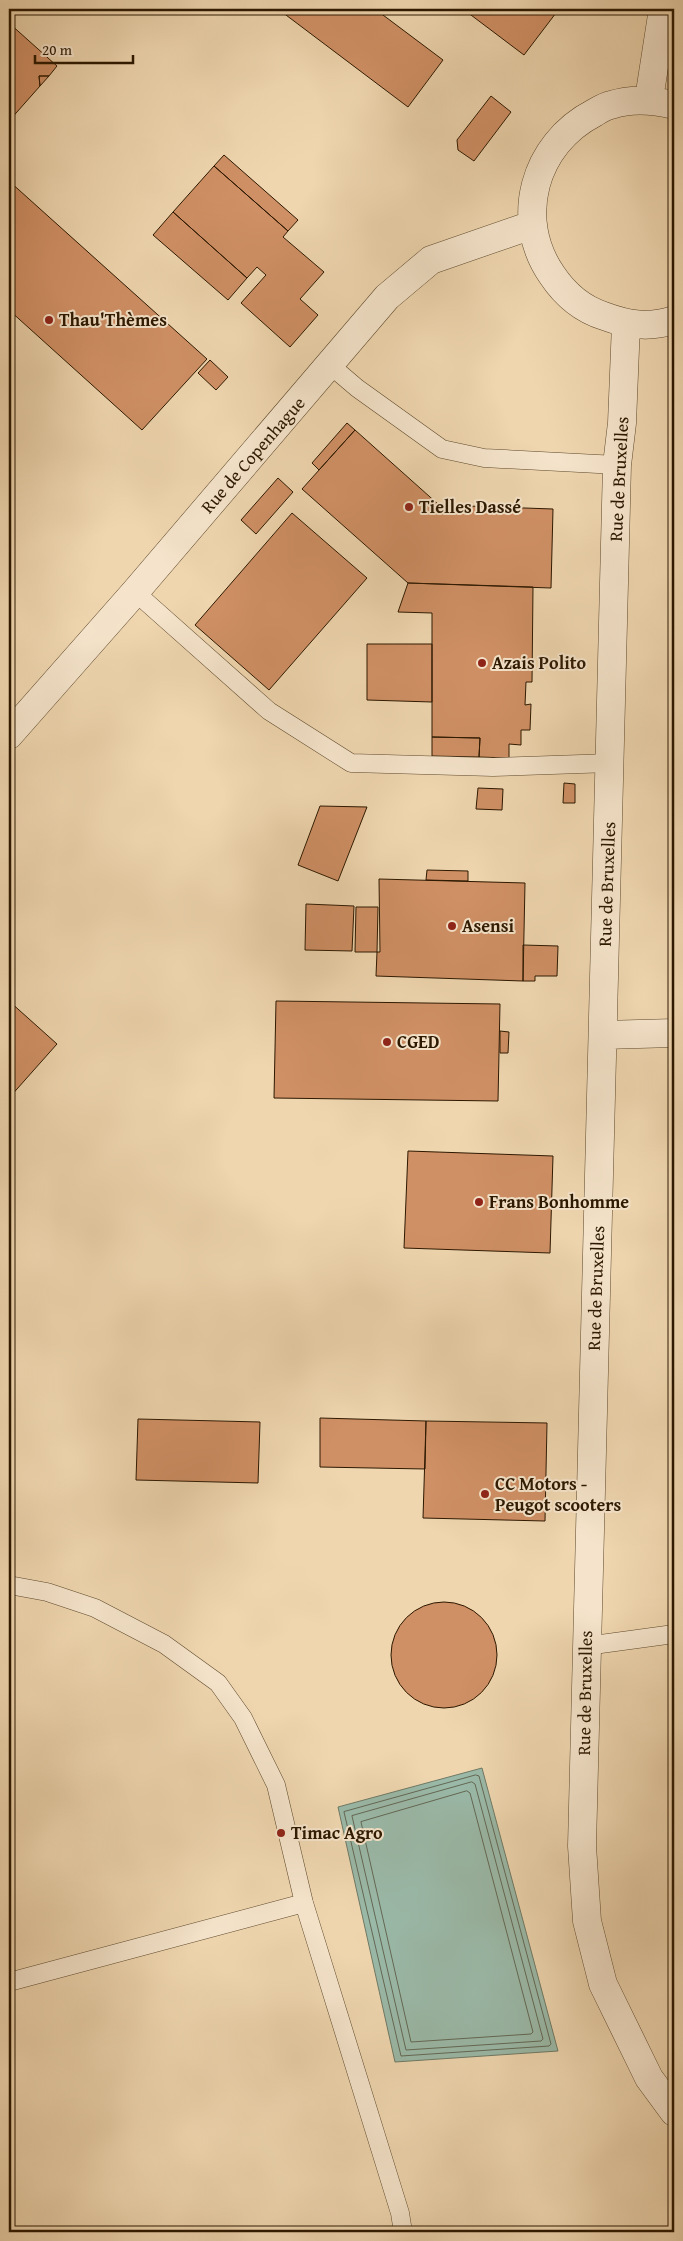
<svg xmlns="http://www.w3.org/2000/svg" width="683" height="2241" font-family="'Gentium Book Plus',serif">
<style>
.water{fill:#9ab9a8;stroke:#6e7965}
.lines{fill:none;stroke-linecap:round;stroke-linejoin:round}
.shore{stroke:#636854;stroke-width:1}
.building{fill:#d09065;stroke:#2c1800}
.lane-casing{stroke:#5d482c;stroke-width:19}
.street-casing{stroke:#5d482c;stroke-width:29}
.lane{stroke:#f5e4cb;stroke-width:18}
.street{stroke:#f5e4cb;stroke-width:28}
.poi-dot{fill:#8f2418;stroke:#f5e4cb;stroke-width:2}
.labels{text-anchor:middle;stroke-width:4;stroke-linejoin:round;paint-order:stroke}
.poi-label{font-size:18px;font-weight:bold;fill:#2c1800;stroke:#f5e4cb;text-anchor:start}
.street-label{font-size:18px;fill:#2c1800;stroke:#f5e4cb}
</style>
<rect width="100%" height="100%" fill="#efd6af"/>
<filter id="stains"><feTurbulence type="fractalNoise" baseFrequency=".004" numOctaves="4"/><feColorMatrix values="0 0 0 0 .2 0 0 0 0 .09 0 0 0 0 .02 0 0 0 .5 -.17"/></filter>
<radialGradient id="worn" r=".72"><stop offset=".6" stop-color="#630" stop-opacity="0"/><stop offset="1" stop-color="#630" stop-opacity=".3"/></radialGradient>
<!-- water -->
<path class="water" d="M 482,1768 L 558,2051 L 395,2062 L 338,1807 Z"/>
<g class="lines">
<!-- shore -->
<path class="shore" d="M 476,1775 L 479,1776 L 551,2044 L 549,2046 L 401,2056 L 344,1812 Z
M 472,1782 L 475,1784 L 543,2039 L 541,2041 L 406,2050 L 352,1816 Z
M 467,1791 L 470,1793 L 533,2032 L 531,2034 L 411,2042 L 361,1822 Z"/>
</g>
<!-- building -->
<path class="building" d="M 278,9 L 375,9 L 443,60 L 408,107 Z
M 463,9 L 559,9 L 524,55 Z
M 9,23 L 57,66 L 49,76 L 39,76 L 40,86 L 9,121 Z
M 39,76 L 49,76 L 40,86 Z
M 491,96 L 511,112 L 474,161 L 458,150 L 457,140 Z
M 224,155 L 298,220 L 288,231 L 214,166 Z
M 214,166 L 288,231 L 283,237 L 324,272 L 300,299 L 318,315 L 290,347 L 241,303 L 266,275 L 257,267 L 247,278 L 173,212 Z
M 9,181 L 207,359 L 142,430 L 9,310 Z
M 173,212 L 247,278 L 228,300 L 153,235 Z
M 210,360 L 228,377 L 216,390 L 198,373 Z
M 347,423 L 355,430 L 319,470 L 312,463 Z
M 355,430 L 439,505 L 553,509 L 551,588 L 408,583 L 302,489 Z
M 278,478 L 293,492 L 256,534 L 241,520 Z
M 292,513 L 367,578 L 269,690 L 195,625 Z
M 408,583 L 533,587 L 532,682 L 526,682 L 525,705 L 531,704 L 530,730 L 521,730 L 521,745 L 509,744 L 509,758 L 479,757 L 480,738 L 432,737 L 432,613 L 398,612 Z
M 367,644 L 432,644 L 432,702 L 367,700 Z
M 432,737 L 480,738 L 479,757 L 432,756 Z
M 564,783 L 575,784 L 575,803 L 563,803 Z
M 478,788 L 503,789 L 502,810 L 476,809 Z
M 320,806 L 367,807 L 338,881 L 298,865 Z
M 427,870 L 468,871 L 468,881 L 426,880 Z
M 379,879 L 525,883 L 523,981 L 376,976 L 377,952 L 380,952 Z
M 306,904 L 354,906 L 352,951 L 305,950 Z
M 356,907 L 378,907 L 377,952 L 355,952 Z
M 523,945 L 558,946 L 557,976 L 535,976 L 535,981 L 523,981 Z
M 9,1001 L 57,1044 L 9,1098 Z
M 276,1001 L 500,1004 L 498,1101 L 274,1098 Z
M 500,1031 L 509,1032 L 508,1053 L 500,1053 Z
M 408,1151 L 553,1156 L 550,1253 L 404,1248 Z
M 320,1418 L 426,1421 L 425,1469 L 320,1467 Z
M 138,1419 L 260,1422 L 258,1483 L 136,1480 Z
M 426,1421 L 547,1423 L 545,1521 L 423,1518 Z
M391 1655a53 53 0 1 1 106 0a53 53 0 1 1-106 0Z"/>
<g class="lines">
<!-- lane casing -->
<g class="lane-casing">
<path id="lane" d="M 330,365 L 357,388 L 442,449 L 484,458 L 617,465
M 135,592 L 269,711 L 351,763 L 493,767 L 611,763
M 9,1585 L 47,1592 L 95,1608 L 164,1644 L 218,1683 L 243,1718 L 276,1785 L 304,1903 L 400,2213 L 403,2232
M 586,1646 L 674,1634
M 9,1982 L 304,1903"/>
</g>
<!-- street casing -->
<g class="street-casing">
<path id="street" d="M 649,99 L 663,9
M 674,105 C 653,100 632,98 611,105 C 605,106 599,110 594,113 C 534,144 513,219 552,275 C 564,293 582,309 604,316 C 628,325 649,328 674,320
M 626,324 L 622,423 L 617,465 C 608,926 591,1386 582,1846 L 587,1921 L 603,1984 L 649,2078 L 674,2112
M 9,735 L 135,592 L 387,297 L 431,260 L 532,225
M 603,1035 L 674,1033"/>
</g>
<!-- lane -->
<use href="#lane" class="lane"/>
<!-- street -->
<use href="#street" class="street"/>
</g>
<!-- markers -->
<g class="poi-dot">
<circle cx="49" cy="320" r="5"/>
<circle cx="409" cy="507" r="5"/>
<circle cx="482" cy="663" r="5"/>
<circle cx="452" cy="926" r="5"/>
<circle cx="387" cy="1042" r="5"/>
<circle cx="479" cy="1202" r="5"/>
<circle cx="485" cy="1494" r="5"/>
<circle cx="281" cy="1833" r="5"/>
</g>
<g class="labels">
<!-- poi labels -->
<g class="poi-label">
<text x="59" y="326">Thau'Thèmes</text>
<text x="419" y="513">Tielles Dassé</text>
<text x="492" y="669">Azais Polito</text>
<text x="462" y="932">Asensi</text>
<text x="397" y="1048">CGED</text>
<text x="489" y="1208">Frans Bonhomme</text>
<text x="495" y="1490">CC Motors -<tspan x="495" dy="21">Peugot scooters</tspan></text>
<text x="291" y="1839">Timac Agro</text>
</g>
<!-- street labels -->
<g class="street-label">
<text transform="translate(253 455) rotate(-49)" y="6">Rue de Copenhague</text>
<text transform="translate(619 479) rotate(-87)" y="6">Rue de Bruxelles</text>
<text transform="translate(607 884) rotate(-88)" y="6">Rue de Bruxelles</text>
<text transform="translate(596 1288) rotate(-88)" y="6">Rue de Bruxelles</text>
<text transform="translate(585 1693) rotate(-89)" y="6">Rue de Bruxelles</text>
</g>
</g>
<!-- margin -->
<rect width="683" height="2241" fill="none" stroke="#efd6af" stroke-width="30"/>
<rect x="10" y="10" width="663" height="2221" fill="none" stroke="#2c1800" stroke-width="2.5"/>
<rect x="15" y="15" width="653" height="2211" fill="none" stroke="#2c1800"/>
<!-- scale -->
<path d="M35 55v8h98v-8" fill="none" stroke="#2c1800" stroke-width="2.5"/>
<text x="42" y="55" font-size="15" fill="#2c1800" stroke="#f5e4cb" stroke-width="4" paint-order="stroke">20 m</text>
<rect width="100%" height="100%" filter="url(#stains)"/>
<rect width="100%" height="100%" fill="url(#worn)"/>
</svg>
